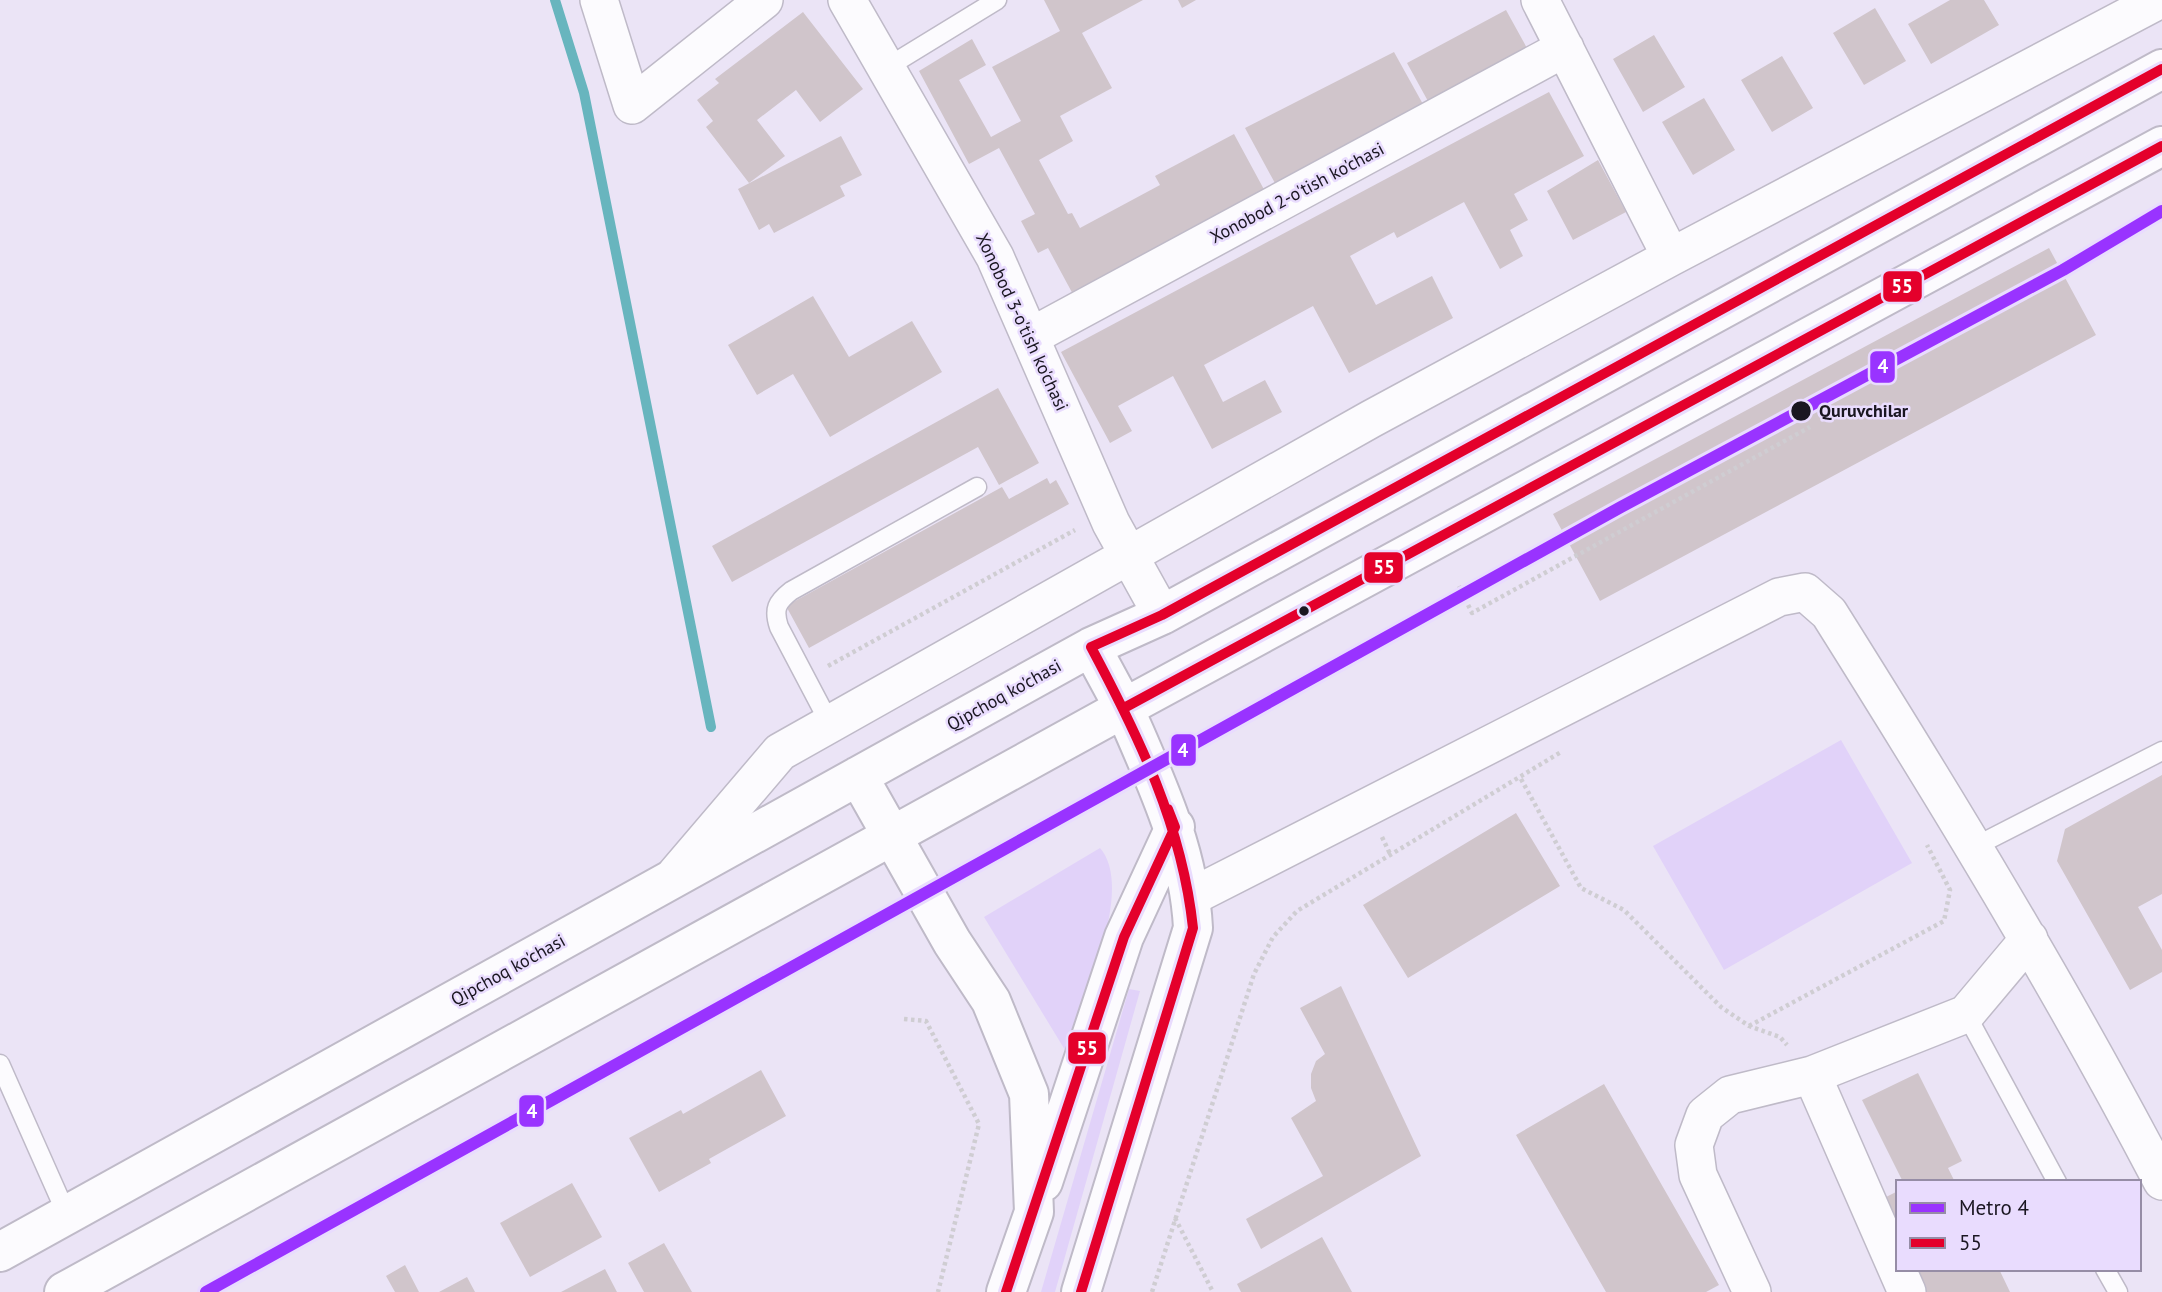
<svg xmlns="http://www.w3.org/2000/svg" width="2162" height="1292" font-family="'PT Sans',sans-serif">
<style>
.green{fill:#e1d2f9}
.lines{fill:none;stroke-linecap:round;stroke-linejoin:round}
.stream{stroke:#68b5be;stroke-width:10}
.building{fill:#d0c5cb}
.service-casing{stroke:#bfbac8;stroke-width:21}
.minor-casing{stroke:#bfbac8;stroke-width:40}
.tertiary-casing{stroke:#bfbac8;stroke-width:42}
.primary-casing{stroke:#bfbac8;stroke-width:42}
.path{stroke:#cfcdd2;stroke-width:4.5;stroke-dasharray:3.5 3.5;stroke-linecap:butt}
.service{stroke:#fcfbfe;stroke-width:18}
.minor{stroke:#fcfbfe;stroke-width:37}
.tertiary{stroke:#fcfbfe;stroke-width:38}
.primary{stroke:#fcfbfe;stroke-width:38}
.bus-1-casing{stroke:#e9dcfe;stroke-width:16}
.bus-1{stroke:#e4002b;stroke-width:10}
.metro-1-casing{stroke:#e9dcfe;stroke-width:18}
.metro-1{stroke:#93f;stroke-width:12}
.stop-dot{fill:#1a1621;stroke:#e9dcfe;stroke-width:2.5}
.labels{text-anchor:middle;stroke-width:5;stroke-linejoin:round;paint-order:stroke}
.street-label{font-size:18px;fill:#1a1621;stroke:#e9dcfe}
.stop-label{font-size:18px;font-weight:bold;fill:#1a1621;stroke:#e9dcfe;text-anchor:start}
.line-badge{stroke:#e9dcfe;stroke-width:2.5}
.badge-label{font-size:19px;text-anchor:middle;font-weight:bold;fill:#fff}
</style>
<rect width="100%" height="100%" fill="#ebe4f6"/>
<!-- green -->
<path class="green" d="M 1841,740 L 1912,863 L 1724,970 L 1653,846 Z
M 1100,848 C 1136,889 1081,1004 1065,1050 L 984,917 Z
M 1129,989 L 1140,991 L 1055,1292 L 1041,1292 Z"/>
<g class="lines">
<!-- stream -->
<path class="stream" d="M 555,0 L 584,93 L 711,727"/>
</g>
<!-- building -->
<path class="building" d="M 1044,0 L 1143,0 L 1082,33 L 1112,88 L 1060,116 L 1073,141 L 1039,160 L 1068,214 L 1072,213 L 1080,228 L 1160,185 L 1155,176 L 1234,134 L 1267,195 L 1075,298 L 1048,248 L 1038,253 L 1021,221 L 1035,214 L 999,148 L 969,164 L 919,71 L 972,39 L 986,65 L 959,80 L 991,137 L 1021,121 L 992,67 L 1060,31 Z
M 1178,0 L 1196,0 L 1182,8 Z
M 1950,0 L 1984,0 L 1999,25 L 1931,64 L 1908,24 Z
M 1875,8 L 1906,61 L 1864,85 L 1833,33 Z
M 1506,10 L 1528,50 L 1429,103 L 1407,63 Z
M 803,12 L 863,89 L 820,122 L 796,90 L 757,120 L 785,156 L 749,183 L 706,127 L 713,121 L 697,100 L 719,83 L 715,79 Z
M 1654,35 L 1685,87 L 1643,112 L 1613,59 Z
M 1394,52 L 1424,106 L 1276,185 L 1245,128 Z
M 1782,56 L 1813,108 L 1772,132 L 1741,80 Z
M 1549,92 L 1584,156 L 1514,194 L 1528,220 L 1510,230 L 1523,256 L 1500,269 L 1464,202 L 1397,238 L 1394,232 L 1350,256 L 1376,305 L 1432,276 L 1453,318 L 1349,373 L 1313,306 L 1204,365 L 1223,402 L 1265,380 L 1282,412 L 1212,449 L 1173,376 L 1118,406 L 1132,431 L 1110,443 L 1061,352 Z
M 1704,98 L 1735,150 L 1693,175 L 1662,122 Z
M 841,136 L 862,175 L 840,186 L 845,196 L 774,233 L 769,224 L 759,230 L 738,189 Z
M 1598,160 L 1626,212 L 1573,240 L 1547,191 Z
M 2049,248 L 2096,335 L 1600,601 L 1553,514 Z
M 813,296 L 849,357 L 912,321 L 942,372 L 830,437 L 793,374 L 757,395 L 728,345 Z
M 998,388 L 1039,463 L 999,485 L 978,447 L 732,582 L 712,546 Z
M 1047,478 L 1050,484 L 1056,480 L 1069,504 L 809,648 L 786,606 L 1002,487 L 1009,499 Z
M 2162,775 L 2162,894 L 2138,907 L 2162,950 L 2162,972 L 2130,990 L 2057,861 L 2065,829 Z
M 1516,813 L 1560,886 L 1408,978 L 1363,905 Z
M 1341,986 L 1421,1156 L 1261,1249 L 1246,1219 L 1323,1176 L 1291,1118 L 1316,1101 L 1311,1088 L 1311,1074 L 1316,1061 L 1325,1054 L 1300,1008 Z
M 761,1070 L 786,1116 L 709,1159 L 711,1163 L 659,1192 L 629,1138 L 681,1110 L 683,1114 Z
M 1918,1073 L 1962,1161 L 1948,1168 L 1955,1182 L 1903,1182 L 1862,1100 Z
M 1604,1084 L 1719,1285 L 1706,1292 L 1606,1292 L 1516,1135 Z
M 572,1183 L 602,1237 L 530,1277 L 500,1223 Z
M 1898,1191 L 1898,1239 L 1878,1201 Z
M 1322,1237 L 1352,1292 L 1241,1292 L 1237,1284 Z
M 664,1243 L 692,1292 L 644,1292 L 628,1263 Z
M 405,1265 L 419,1292 L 395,1292 L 386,1276 Z
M 605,1269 L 617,1292 L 561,1292 Z
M 1913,1269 L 1999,1269 L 2010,1292 L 1924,1292 Z
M 467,1277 L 475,1292 L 439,1292 Z"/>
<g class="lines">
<!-- service casing -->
<g class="service-casing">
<path id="service" d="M 886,68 L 997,0
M 830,724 L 779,627 C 773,609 777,602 791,591 L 977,487
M 1976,846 L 2162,751
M 1966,1014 L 2057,1182
M 0,1064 L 67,1215
M 2105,1269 L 2118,1292"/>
</g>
<!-- minor casing -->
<g class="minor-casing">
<path id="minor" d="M 599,0 L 632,105 L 764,0
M 847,0 L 995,257 L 1111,523 L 1162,615
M 1540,0 L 1671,257
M 1030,337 L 1565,48
M 676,874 L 780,752 L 1371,419 L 1671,257 L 2159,0
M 1191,897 L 1779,597 L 1805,592 L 1829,613 C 1946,799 2060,986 2162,1181
M 1812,1075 L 1907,1292
M 1752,1292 L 1698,1175 L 1694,1145 L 1705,1115 L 1730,1095 L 1812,1075 L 1966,1014 L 2029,939"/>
</g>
<!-- tertiary casing -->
<g class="tertiary-casing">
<path id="tertiary" d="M 892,836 L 952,942 L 991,1001 L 1029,1094 L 1034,1212 L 1006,1292
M 1043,1182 L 1124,937 L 1175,827
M 1081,1292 L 1193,928 C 1189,849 1155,780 1124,708"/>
</g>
<!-- primary casing -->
<g class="primary-casing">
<path id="primary" d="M 1091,647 L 1124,708
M 858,776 L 892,836
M 0,1252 L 1091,647 L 1162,615 L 2162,69
M 64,1292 L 1124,708 L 2162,146"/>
</g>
<!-- path -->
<path class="path" d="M 1459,586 L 1472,613 L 1810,427
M 828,666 L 1075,530
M 1521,779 L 1581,888 L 1624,910 L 1721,1007 L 1749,1026 L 1780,1037 L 1787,1045
M 1382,837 L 1391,856
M 904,1019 L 926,1021 L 979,1124 L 938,1292
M 1749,1026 L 1944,921 L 1950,890 L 1927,845
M 1175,1218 L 1213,1292
M 1152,1292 L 1254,974 L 1273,937 L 1297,911 L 1561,752"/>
<!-- service -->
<use href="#service" class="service"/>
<!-- minor -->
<use href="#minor" class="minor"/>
<!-- tertiary -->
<use href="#tertiary" class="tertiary"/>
<!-- primary -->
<use href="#primary" class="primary"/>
<!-- bus-1 casing -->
<g class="bus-1-casing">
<path id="bus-1" d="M 1124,708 L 2162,146
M 1006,1292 L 1124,937 L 1175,827 L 1168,809
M 1081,1292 L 1193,928 C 1182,825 1139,737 1091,647 L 1162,615 L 2162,69"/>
</g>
<!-- bus-1 -->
<use href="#bus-1" class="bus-1"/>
<!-- metro-1 casing -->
<g class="metro-1-casing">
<path id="metro-1" d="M 206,1292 L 1621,507 L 2063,270 L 2162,211"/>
</g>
<!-- metro-1 -->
<use href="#metro-1" class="metro-1"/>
</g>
<!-- markers -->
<g class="stop-dot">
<circle cx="1801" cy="411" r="11"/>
<circle cx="1304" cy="611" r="6"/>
</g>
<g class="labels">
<!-- street labels -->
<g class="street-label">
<text transform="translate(1297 193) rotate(-28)" y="6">Xonobod 2-o'tish ko'chasi</text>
<text transform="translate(1022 322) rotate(65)" y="6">Xonobod 3-o'tish ko'chasi</text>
<text transform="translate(1004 695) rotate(-29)" y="6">Qipchoq ko'chasi</text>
<text transform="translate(508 970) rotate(-29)" y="6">Qipchoq ko'chasi</text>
</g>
<!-- stop labels -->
<g class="stop-label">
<text x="1819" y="417">Quruvchilar</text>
</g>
</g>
<g class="line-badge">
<rect x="1882" y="270" width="41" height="33" rx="7" fill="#e4002b"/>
<rect x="1869" y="350" width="27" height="34" rx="7" fill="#93f"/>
<rect x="1363" y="551" width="41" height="33" rx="7" fill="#e4002b"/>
<rect x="1170" y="733" width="27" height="34" rx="7" fill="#93f"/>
<rect x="1067" y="1031" width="40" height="34" rx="7" fill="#e4002b"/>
<rect x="518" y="1094" width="27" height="34" rx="7" fill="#93f"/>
</g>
<g class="badge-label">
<text x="1902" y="293">55</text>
<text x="1883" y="373">4</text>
<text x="1384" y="574">55</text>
<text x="1183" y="757">4</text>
<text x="1087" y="1055">55</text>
<text x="532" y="1118">4</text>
</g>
<!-- legend -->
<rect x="1896" y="1180" width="245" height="91" fill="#e9dcfe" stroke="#968da6" stroke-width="2"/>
<rect x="1910" y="1203" width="35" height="10" fill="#9933ff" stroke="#968da6" stroke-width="2"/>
<text x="1959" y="1215" font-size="21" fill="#1a1621">Metro 4</text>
<rect x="1910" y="1238" width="35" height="10" fill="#e4002b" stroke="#968da6" stroke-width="2"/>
<text x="1959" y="1250" font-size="21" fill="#1a1621">55</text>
</svg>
